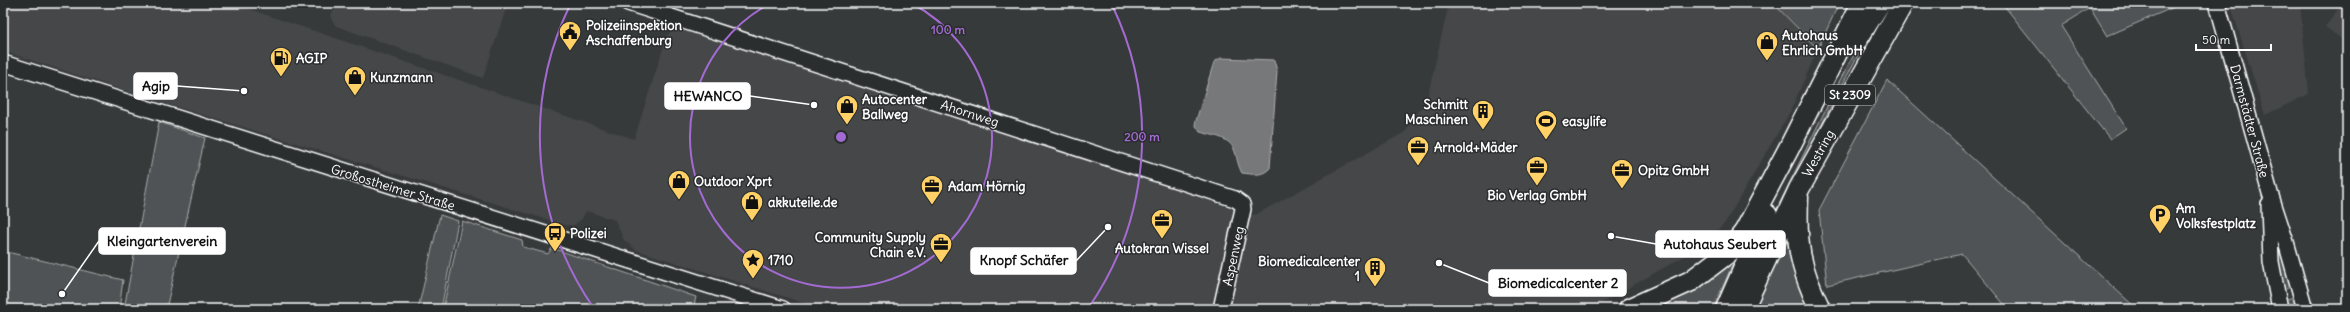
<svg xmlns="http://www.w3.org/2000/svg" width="2350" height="312" font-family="Delius,sans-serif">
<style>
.built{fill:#444748}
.green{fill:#505354;stroke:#a8a9aa;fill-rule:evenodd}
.water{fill:#767879;stroke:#adaeaf}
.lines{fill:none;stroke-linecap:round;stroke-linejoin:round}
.secondary-casing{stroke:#fff;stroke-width:18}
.highway-casing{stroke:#fff;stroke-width:23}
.secondary{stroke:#2a2d2e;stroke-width:15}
.highway{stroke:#2a2d2e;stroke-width:20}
.ring{fill:none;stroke:#a36bd2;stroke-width:2}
.labels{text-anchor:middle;stroke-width:3;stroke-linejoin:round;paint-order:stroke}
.shield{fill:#2a2d2e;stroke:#bfc0c0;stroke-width:1}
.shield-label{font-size:12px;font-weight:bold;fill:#fff}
.poi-label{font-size:13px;font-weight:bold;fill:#fff;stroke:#2a2d2e;text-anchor:start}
.street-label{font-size:13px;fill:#fff;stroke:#2a2d2e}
.centre{fill:#a36bd2;stroke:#2a2d2e;stroke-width:2}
.ring-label{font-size:12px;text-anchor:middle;font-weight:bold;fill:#a36bd2;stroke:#2a2d2e;stroke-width:3;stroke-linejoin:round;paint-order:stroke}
.leader{fill:none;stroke:#fff;stroke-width:1.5}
.callout-dot{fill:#fff;stroke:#2a2d2e;stroke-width:1.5}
.callout{fill:#fff;stroke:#fff;stroke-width:1.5}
.callout-label{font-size:14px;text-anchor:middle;font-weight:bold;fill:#111}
</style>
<rect width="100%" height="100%" fill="#373a3b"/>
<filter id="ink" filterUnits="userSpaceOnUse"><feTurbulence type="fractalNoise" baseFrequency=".025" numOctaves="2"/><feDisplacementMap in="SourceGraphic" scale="8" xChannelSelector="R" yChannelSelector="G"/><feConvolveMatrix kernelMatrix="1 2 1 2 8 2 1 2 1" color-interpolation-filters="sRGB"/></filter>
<g filter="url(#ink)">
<!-- built -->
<path class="built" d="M 3,3 L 231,3 L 634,139 L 667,36 L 672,30 L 680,29 L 1255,215 L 1405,132 L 1427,99 L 1449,3 L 1773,3 L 1818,49 L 1790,112 L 1725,223 L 1697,249 L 1591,309 L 823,309 L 636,250 L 624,240 L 615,220 L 586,211 L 582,219 L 574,225 L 565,225 L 157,101 L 3,51 Z
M 339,3 L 508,3 L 483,78 L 336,26 L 332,21 L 331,15 Z
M 2230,3 L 2300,3 L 2309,94 L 2265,115 Z
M 2341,5 L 2347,9 L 2347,43 L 2325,27 Z"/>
<!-- green -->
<path class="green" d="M 1773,3 L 1839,3 L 1818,49 Z
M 1883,3 L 1894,3 L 1888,14 L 1878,17 L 1827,114 L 1769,234 L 1765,233 L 1840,80 Z
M 2002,3 L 2180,3 L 2181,4 L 2107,36 L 2090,8 L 2061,26 L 2126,128 L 2110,139 Z
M 1887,80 L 2137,309 L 2008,309 L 1962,254 L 1827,285 L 1819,210 Z
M 159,122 L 205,138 L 166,309 L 124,309 Z
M 440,215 L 458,221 L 441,309 L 418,309 Z
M 1791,215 L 1816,309 L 1749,309 Z
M 462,221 L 522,240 L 523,247 L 548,254 L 552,248 L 696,297 L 693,309 L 443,309 Z
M 2276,221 L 2300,309 L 2284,309 L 2275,243 ZM 2292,286 L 2295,297 L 2286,299 L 2284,288 Z
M 3,251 L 123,280 L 119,309 L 3,309 Z
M 1734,261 L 1713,309 L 1634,309 Z"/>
<!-- water -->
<path class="water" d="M 1221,58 L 1274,60 L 1277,71 L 1270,168 C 1262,177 1252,174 1242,173 C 1237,164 1237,156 1234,149 C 1229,137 1211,135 1200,132 L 1195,124 L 1214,62 Z"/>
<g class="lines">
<!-- secondary casing -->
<g class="secondary-casing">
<path id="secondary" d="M 628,3 L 1235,199 L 1242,204 L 1243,209 L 1221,309
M 2217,3 L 2270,193 L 2286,242 L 2305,309
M 3,63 L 783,309
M 2269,204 L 2271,262 L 2280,309"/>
</g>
<!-- highway casing -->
<g class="highway-casing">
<path id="highway" d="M 1857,40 L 1880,3
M 1798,197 C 1796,244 1799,266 1820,309
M 1629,309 L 1691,281 L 1729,252 L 1745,231 L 1788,150 L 1862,3
M 1726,309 L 1767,215
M 1743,309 L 1799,189 L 1903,3"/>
</g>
<!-- secondary -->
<use href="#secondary" class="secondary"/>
<!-- highway -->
<use href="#highway" class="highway"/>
</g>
</g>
<!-- distance rings -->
<g class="ring">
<path d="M911 3A151 151 0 1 1 771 3"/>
<path d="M593 307A301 301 0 0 1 570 5M1112 5A301 301 0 0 1 1089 307"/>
</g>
<!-- icons -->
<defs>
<g id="civic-pin" transform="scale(1.15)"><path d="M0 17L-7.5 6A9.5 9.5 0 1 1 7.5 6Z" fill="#ffd166" stroke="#2a2d2e"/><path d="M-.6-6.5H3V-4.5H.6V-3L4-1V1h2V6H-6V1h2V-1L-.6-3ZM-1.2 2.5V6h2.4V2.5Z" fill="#111"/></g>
<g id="shop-pin" transform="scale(1.15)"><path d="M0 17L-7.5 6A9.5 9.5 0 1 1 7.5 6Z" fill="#ffd166" stroke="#2a2d2e"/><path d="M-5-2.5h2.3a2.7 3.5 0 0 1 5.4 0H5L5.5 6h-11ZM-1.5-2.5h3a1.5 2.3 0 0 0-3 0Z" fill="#111"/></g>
<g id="fuel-pin" transform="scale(1.15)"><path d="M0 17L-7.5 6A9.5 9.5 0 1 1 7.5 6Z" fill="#ffd166" stroke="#2a2d2e"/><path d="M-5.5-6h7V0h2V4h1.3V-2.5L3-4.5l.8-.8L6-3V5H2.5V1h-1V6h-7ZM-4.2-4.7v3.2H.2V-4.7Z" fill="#111"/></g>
<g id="building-pin" transform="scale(1.15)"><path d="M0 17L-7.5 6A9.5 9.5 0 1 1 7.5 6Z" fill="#ffd166" stroke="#2a2d2e"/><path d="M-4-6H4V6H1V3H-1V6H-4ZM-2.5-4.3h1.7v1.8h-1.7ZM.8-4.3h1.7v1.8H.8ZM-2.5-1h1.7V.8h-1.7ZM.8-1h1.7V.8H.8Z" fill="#111"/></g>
<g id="stadium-pin" transform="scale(1.15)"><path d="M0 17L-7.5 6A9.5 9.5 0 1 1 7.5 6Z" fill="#ffd166" stroke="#2a2d2e"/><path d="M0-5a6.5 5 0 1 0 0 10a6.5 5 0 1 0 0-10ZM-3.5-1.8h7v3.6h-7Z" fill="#111"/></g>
<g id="office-pin" transform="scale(1.15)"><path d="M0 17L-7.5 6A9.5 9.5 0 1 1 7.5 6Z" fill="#ffd166" stroke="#2a2d2e"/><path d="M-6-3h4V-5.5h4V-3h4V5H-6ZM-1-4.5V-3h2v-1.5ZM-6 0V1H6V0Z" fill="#111"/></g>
<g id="parking-pin" transform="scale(1.15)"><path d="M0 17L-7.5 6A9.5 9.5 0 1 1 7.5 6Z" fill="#ffd166" stroke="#2a2d2e"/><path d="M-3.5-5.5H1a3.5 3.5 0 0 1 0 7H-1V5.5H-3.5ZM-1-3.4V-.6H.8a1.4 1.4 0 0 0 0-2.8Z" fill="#111"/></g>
<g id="bus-pin" transform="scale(1.15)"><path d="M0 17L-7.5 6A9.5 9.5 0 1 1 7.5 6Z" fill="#ffd166" stroke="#2a2d2e"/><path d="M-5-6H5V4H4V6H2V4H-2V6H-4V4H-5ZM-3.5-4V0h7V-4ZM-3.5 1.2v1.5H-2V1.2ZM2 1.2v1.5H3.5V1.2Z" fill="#111"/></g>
<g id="sight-pin" transform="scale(1.15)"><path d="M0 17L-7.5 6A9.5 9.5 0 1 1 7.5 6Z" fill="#ffd166" stroke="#2a2d2e"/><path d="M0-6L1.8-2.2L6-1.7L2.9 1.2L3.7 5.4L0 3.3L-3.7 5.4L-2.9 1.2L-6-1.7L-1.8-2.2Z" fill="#111"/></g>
</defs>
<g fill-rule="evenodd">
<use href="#civic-pin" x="570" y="32"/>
<use href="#shop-pin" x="1767" y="42"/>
<use href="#fuel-pin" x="281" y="58"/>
<use href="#shop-pin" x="355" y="77"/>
<use href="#shop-pin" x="847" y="106"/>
<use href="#building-pin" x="1483" y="111"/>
<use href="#stadium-pin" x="1546" y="121"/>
<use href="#office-pin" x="1418" y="147"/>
<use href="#office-pin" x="1537" y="167"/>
<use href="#office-pin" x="1622" y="170"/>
<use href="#shop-pin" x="679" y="181"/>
<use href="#office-pin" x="932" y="186"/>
<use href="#shop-pin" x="752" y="202"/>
<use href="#parking-pin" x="2160" y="215"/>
<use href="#office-pin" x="1162" y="220"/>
<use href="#bus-pin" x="555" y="233"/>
<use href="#office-pin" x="941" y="244"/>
<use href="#sight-pin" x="753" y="260"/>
<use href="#building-pin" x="1375" y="268"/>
</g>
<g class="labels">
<!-- shield labels -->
<rect class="shield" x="1825" y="85" width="50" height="20" rx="3"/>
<g class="shield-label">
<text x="1850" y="99">St 2309</text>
</g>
<!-- poi labels -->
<g class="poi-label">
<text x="586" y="30">Polizeiinspektion<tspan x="586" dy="15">Aschaffenburg</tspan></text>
<text x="1782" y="40">Autohaus<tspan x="1782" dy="15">Ehrlich GmbH</tspan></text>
<text x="296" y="63">AGIP</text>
<text x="370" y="82">Kunzmann</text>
<text x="862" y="104">Autocenter<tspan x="862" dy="15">Ballweg</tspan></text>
<text x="1468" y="109" text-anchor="end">Schmitt<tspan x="1468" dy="15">Maschinen</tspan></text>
<text x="1562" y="126">easylife</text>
<text x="1434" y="152">Arnold+Mäder</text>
<text x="1638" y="175">Opitz GmbH</text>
<text x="694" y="186">Outdoor Xprt</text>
<text x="948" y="191">Adam Hörnig</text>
<text x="1537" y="200" text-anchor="middle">Bio Verlag GmbH</text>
<text x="768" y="207">akkuteile.de</text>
<text x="2176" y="213">Am<tspan x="2176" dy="15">Volksfestplatz</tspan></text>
<text x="570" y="238">Polizei</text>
<text x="926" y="242" text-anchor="end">Community Supply<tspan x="926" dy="15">Chain e.V.</tspan></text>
<text x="1162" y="253" text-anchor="middle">Autokran Wissel</text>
<text x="768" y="265">1710</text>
<text x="1360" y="266" text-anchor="end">Biomedicalcenter<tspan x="1360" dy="15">1</tspan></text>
</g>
<!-- street labels -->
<g class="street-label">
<text transform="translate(970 113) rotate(18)" y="5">Ahornweg</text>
<text transform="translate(2250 121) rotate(75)" y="5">Darmstädter Straße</text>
<text transform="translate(1818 153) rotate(-61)" y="5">Westring</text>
<text transform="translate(393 187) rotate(17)" y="5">Großostheimer Straße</text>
<text transform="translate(1233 256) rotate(-78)" y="5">Aspenweg</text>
</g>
</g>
<circle cx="841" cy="137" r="6" class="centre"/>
<g class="ring-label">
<text x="948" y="34">100 m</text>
<text x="1142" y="141">200 m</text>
</g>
<!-- callouts -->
<path class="leader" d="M244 91L177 86M814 105L750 96M62 294L99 241M1611 236L1656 244M1108 227L1076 261M1439 263L1489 283"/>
<g class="callout-dot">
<circle cx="244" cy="91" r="4"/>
<circle cx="814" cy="105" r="4"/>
<circle cx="62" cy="294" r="4"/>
<circle cx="1611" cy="236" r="4"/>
<circle cx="1108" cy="227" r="4"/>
<circle cx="1439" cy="263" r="4"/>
</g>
<g class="callout">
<rect x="134" y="73" width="43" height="26" rx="4"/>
<rect x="665" y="83" width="85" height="26" rx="4"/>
<rect x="99" y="228" width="126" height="26" rx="4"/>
<rect x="1656" y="231" width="129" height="26" rx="4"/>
<rect x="971" y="248" width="105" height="26" rx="4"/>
<rect x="1489" y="270" width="137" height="26" rx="4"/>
</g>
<g class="callout-label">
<text x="156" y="91">Agip</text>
<text x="708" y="101">HEWANCO</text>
<text x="162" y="246">Kleingartenverein</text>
<text x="1720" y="249">Autohaus Seubert</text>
<text x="1024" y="265">Knopf Schäfer</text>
<text x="1558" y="288">Biomedicalcenter 2</text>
</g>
<!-- margin -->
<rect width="2350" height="312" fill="none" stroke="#2a2d2e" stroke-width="16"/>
<rect x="8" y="8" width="2334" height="296" fill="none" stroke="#fff" stroke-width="1.5" filter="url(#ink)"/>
<!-- scale -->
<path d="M2196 44v6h75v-6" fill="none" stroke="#ffffff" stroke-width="2"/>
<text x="2202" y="44" font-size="12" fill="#ffffff" stroke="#2a2d2e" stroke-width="3" paint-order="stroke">50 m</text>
</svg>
